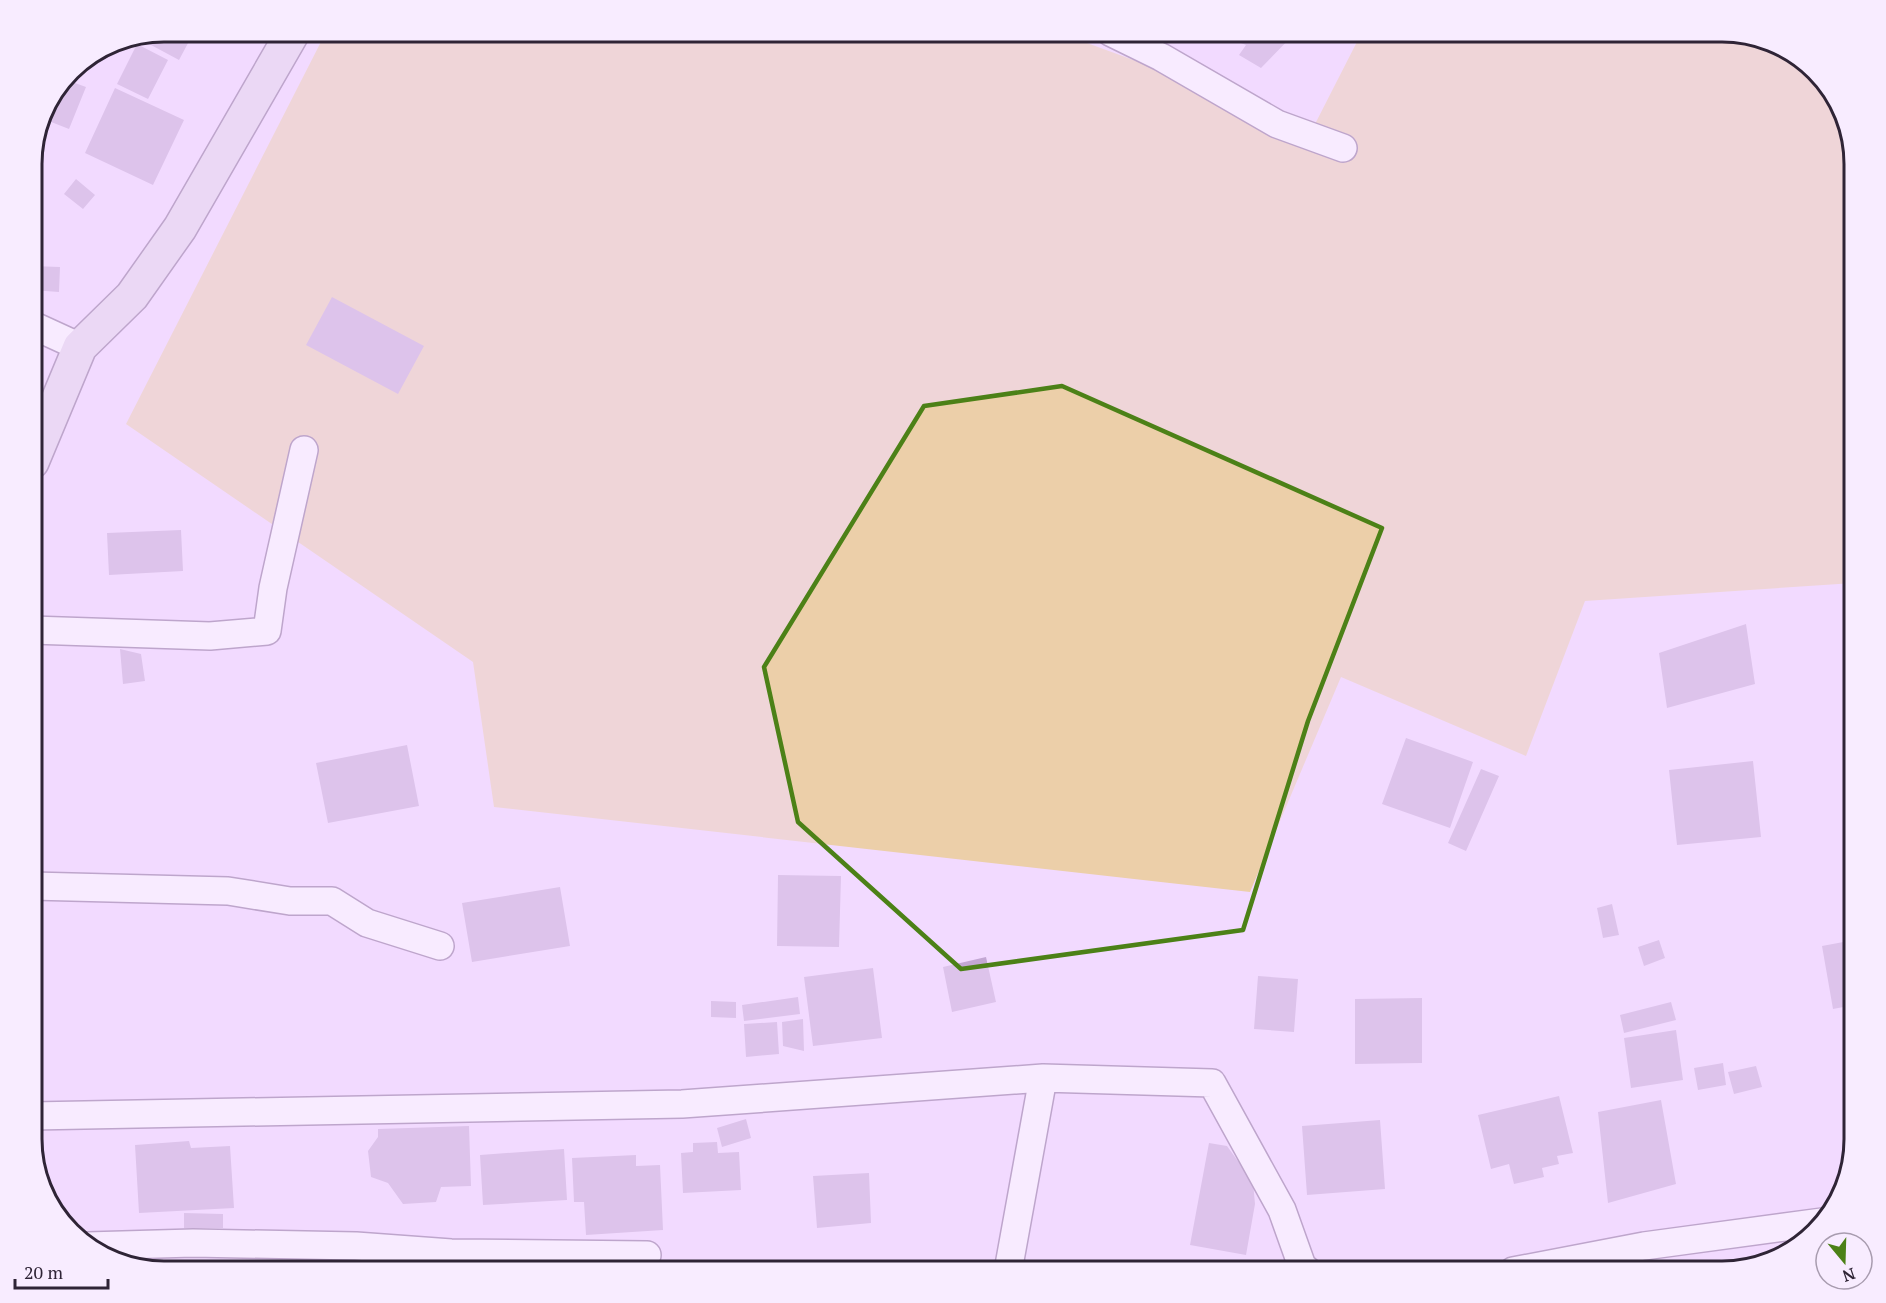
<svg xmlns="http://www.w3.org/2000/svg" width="1886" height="1303" font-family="'PT Serif',serif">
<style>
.green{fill:#eccfa9}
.building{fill:#c3a7d3}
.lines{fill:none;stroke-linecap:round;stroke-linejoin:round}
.street-casing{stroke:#7f658e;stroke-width:30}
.secondary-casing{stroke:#7f658e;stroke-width:36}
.street{stroke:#fff;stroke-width:27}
.secondary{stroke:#e2d6e8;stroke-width:33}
.marked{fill:none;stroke:#4c8117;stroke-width:4.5;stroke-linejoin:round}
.rim{fill:none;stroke:#2f2436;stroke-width:3}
</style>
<rect width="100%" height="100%" fill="#f2daff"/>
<!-- green -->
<path class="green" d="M 326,32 L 1057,32 L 1314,126 L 1362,32 L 1722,32 L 1796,54 L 1841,105 L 1854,164 L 1854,583 L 1585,601 L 1526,756 L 1341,677 L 1250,892 L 494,807 L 473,662 L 126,424 Z"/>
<!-- building -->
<path class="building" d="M 164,32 L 194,32 L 179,60 L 138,38 Z
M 1227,32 L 1296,32 L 1261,68 L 1239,55 L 1246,45 L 1223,36 Z
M 137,44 L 168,60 L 148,99 L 117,84 Z
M 64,79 L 86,87 L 69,129 L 41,118 Z
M 115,88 L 184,120 L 153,185 L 85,153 Z
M 76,179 L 95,195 L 83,209 L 64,194 Z
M 32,266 L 60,267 L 59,292 L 32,290 Z
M 332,297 L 424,346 L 398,394 L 306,345 Z
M 181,530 L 183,571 L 109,575 L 107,533 Z
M 1746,624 L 1755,684 L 1667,708 L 1659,653 Z
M 120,649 L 141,654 L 145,681 L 123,684 Z
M 1406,738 L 1473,762 L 1450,828 L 1382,804 Z
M 407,745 L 419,806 L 328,823 L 316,763 Z
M 1753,761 L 1761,837 L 1677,845 L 1669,770 Z
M 1481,769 L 1499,776 L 1466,851 L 1448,843 Z
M 778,875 L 841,876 L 839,947 L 777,946 Z
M 560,887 L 570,946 L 472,962 L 462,903 Z
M 1612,904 L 1619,935 L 1603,938 L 1597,908 Z
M 1659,940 L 1665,958 L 1644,966 L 1638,947 Z
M 1854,940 L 1854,1005 L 1833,1009 L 1822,946 Z
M 986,957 L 996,1002 L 952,1012 L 943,967 Z
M 873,968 L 882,1038 L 813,1046 L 804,977 Z
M 1258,976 L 1298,979 L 1294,1032 L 1254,1029 Z
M 798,997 L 800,1014 L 744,1021 L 742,1005 Z
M 1422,998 L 1422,1063 L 1355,1064 L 1355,999 Z
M 711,1001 L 736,1002 L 736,1018 L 711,1017 Z
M 1671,1002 L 1676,1020 L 1624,1033 L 1620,1015 Z
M 1854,1014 L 1854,1051 L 1851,1051 L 1847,1015 Z
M 803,1019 L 804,1051 L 783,1046 L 782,1022 Z
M 777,1022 L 779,1054 L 746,1057 L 744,1024 Z
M 1676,1030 L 1683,1080 L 1631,1088 L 1624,1038 Z
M 1723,1063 L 1726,1085 L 1698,1090 L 1694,1068 Z
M 1756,1066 L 1762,1087 L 1734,1094 L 1728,1072 Z
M 1559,1096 L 1573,1153 L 1557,1156 L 1559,1164 L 1542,1168 L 1544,1177 L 1514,1184 L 1509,1164 L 1491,1169 L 1478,1115 Z
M 1661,1100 L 1676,1184 L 1608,1203 L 1598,1112 Z
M 746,1119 L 751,1138 L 722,1147 L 717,1128 Z
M 1380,1120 L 1385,1189 L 1307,1195 L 1302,1126 Z
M 469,1126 L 471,1186 L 441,1187 L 436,1202 L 403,1204 L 388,1183 L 371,1177 L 368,1151 L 378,1137 L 378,1129 Z
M 189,1141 L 191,1148 L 230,1146 L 234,1208 L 139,1213 L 135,1145 Z
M 717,1142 L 718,1153 L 739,1152 L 741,1190 L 683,1193 L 681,1153 L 693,1152 L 693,1143 Z
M 1209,1143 L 1227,1146 L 1253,1182 L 1255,1204 L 1246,1255 L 1190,1245 Z
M 564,1149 L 567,1200 L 483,1205 L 480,1155 Z
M 636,1155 L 636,1166 L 660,1165 L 663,1230 L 586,1235 L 584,1202 L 574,1202 L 572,1158 Z
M 869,1173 L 871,1223 L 817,1228 L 813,1176 Z
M 184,1213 L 223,1214 L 223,1228 L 184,1228 Z"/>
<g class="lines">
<!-- street casing -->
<g class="street-casing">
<path id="street" d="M 1110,32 L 1161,57 L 1277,124 L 1343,148
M 32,325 L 80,347
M 32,630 L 210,636 L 267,631 L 273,588 L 304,450
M 32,886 L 228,891 L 290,901 L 332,901 L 367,923 L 440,946
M 32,1116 L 682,1104 L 1043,1078 L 1212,1083 L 1282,1210 L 1302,1266 L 1308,1271
M 87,1246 L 193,1243 L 356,1246 L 451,1253 L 647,1255
M 1008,1271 L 1043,1078
M 1513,1271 L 1644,1246 L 1822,1222"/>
</g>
<!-- secondary casing -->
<g class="secondary-casing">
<path id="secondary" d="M 32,462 L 80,347 L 132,296 L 180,228 L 293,32"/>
</g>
<!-- street -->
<use href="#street" class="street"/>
<!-- secondary -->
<use href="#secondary" class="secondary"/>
</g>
<!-- marked area -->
<path d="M0 0H1886V1303H0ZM 1062,386 L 1382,528 L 1308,721 L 1243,930 L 961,969 L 798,822 L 764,667 L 924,406 Z" fill="#f2daff" fill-opacity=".55" fill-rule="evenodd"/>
<path class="marked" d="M 1062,386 L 1382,528 L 1308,721 L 1243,930 L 961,969 L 798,822 L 764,667 L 924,406 Z"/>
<!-- crop -->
<path d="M0 0H1886V1303H0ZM164 42H1722A122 122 0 0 1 1844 164V1139A122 122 0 0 1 1722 1261H164A122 122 0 0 1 42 1139V164A122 122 0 0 1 164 42Z" fill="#f8ecff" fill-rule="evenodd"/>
<path class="rim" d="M164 42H1722A122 122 0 0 1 1844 164V1139A122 122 0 0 1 1722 1261H164A122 122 0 0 1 42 1139V164A122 122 0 0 1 164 42Z"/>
<!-- north arrow -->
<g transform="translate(1844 1261) rotate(161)"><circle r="28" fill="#f8ecff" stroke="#a89caf" stroke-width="1.5"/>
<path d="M0-4.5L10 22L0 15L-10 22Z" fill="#4c8117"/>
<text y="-9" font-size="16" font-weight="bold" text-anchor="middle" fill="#2f2436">N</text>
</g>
<!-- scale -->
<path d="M15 1279v9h93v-9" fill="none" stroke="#2f2436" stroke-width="3"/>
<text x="24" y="1279" font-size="18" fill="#2f2436" stroke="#f8ecff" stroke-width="4.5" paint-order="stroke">20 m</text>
</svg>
